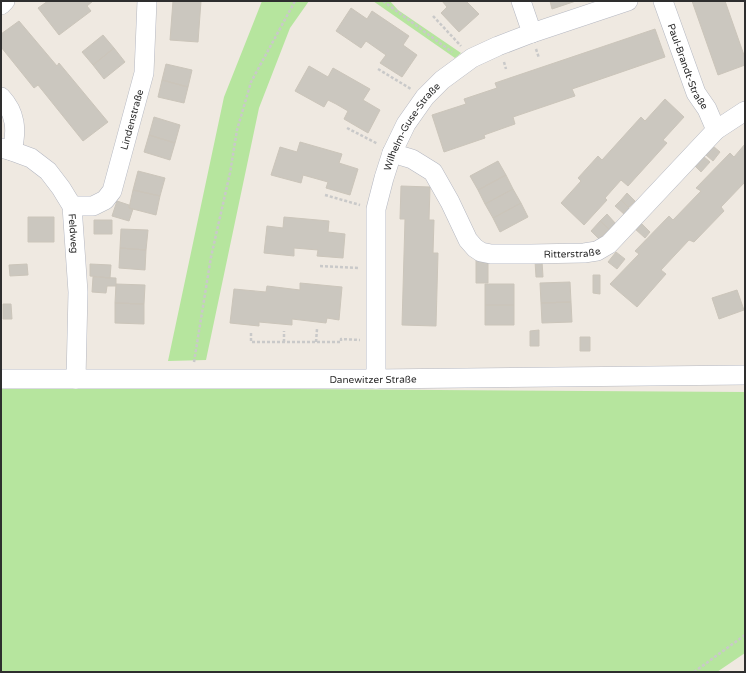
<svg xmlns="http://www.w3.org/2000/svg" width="746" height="673" font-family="'Varela Round',sans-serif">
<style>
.green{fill:#b6e59e}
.building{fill:#cbc7bf;stroke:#cbc5ba}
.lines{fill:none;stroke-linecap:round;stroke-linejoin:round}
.minor-casing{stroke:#b4b7c1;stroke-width:20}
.path{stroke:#c9c9c9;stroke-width:2.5;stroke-dasharray:3 2;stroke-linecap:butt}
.minor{stroke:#fff;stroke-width:19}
.labels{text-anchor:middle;stroke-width:4;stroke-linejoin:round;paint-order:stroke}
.street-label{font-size:10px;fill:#2e2e2e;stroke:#fff}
</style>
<rect width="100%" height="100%" fill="#efe9e1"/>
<!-- green -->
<path class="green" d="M 262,1 L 309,1 L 290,28 L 259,108 L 206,360 L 168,361 L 224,97 Z
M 373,1 L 390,1 L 398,10 L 461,53 L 455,58 Z
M 1,387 L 745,392 L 745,653 L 717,672 L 1,672 Z"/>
<!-- building -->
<path class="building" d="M 48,1 L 93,1 L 87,6 L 91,11 L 59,35 L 38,8 Z
M 173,1 L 201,1 L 198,42 L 170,40 Z
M 442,1 L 466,1 L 479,14 L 459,32 L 441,13 L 447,7 Z
M 550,1 L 576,1 L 552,9 Z
M 692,1 L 725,1 L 745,58 L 745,65 L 718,75 Z
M 351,8 L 367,19 L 372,11 L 409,36 L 403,45 L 417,55 L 402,77 L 380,63 L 386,55 L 366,41 L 361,48 L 336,31 Z
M 19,21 L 57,66 L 59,63 L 108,122 L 83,141 L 38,85 L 34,88 L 1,47 L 1,34 Z
M 655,29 L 665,57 L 572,89 L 575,96 L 513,117 L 515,124 L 484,135 L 485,138 L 444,152 L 432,115 L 466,104 L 464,99 L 497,88 L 495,83 Z
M 103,35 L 114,48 L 93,65 L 82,52 Z
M 114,48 L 125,62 L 104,79 L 93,65 Z
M 166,64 L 192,70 L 188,87 L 162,80 Z
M 309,66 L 328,77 L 333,68 L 370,89 L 363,100 L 380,110 L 368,133 L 344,119 L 348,111 L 336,104 L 328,100 L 324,107 L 295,91 Z
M 162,80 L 188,87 L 184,103 L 158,97 Z
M 665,99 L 684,117 L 663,140 L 667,143 L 628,186 L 621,180 L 605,198 L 607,200 L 584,225 L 561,203 L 581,181 L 578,178 L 598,156 L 602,160 L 641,117 L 645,121 Z
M 154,117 L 180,125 L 175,143 L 149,135 Z
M 149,135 L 175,143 L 170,160 L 144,152 Z
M 300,142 L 342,154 L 339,163 L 358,169 L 350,195 L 326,188 L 328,182 L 303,175 L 301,183 L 271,175 L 280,147 L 297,152 Z
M 745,144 L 745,182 L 721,207 L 724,211 L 694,242 L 689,240 L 661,270 L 666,274 L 637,307 L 610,284 L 639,254 L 635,251 L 669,216 L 673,220 L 701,191 L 696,188 L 730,153 L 734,157 Z
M 713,146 L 720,152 L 713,161 L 706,155 Z
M 703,156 L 710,162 L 701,172 L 694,165 Z
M 498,161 L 506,175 L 478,190 L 470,176 Z
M 138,171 L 165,178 L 160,196 L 133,190 Z
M 506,175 L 513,189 L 485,204 L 478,190 Z
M 401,186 L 430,187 L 429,220 L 434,220 L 433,253 L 438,253 L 436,326 L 402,325 L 405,219 L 400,219 Z
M 513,189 L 521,203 L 493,218 L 485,204 Z
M 133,190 L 160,196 L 156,215 L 129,208 Z
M 627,193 L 635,201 L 629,207 L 621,200 Z
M 621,200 L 630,209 L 625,215 L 615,206 Z
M 117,201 L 129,205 L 129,208 L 133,209 L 129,221 L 112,216 Z
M 521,203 L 528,217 L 500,232 L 493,218 Z
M 607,214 L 616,224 L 610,230 L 600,221 Z
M 28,217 L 54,217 L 54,242 L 28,242 Z
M 284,217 L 329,221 L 328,232 L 345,234 L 343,258 L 317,256 L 318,250 L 294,248 L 294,256 L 264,253 L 267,226 L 283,228 Z
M 94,220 L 112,220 L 112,234 L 94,234 Z
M 600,221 L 609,229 L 599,239 L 591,231 Z
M 640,222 L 650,232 L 645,238 L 634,228 Z
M 121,229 L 148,230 L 146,250 L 120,248 Z
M 120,248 L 146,250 L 145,270 L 119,268 Z
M 616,252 L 625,259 L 617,269 L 608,262 Z
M 476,260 L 488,260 L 488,283 L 476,283 Z
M 535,261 L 542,261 L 543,277 L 536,277 Z
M 27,264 L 28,275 L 10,276 L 9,265 Z
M 90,264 L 111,265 L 110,278 L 90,276 Z
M 593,275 L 600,275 L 600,294 L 593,293 Z
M 93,277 L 116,278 L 116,286 L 107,286 L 106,293 L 92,292 Z
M 570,282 L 571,302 L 541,303 L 540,283 Z
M 300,283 L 342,287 L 339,320 L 327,318 L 326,323 L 292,319 L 292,325 L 259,322 L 259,326 L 230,323 L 234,289 L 266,292 L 267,286 L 300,290 Z
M 116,284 L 145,285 L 144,304 L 115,303 Z
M 485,284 L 514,284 L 514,305 L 485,305 Z
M 737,290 L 744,310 L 719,319 L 712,298 Z
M 571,302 L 572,322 L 542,323 L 541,303 Z
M 115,303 L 144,304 L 144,324 L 115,323 Z
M 3,304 L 11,304 L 12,319 L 3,319 Z
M 485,305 L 514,305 L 514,325 L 485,325 Z
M 539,330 L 539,346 L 530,346 L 530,331 Z
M 580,337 L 590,337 L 590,351 L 580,351 Z"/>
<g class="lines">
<!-- minor casing -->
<g class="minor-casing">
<g id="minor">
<path d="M 521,1 L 532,33"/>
<path id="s1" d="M 663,1 L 696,93 L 707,109 L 716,130"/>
<path d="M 1,5 L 5,1"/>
<path d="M 1,97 C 16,113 17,130 12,151"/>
<path id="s2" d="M 1,148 L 12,151 L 31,158 L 48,171 L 61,188 L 72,206 L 78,292 L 76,379"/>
<path id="s3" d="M 392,153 L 412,159 L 433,172 L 450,202 L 468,240 L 475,248 L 481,252 L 491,254 L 531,254 L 584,253 L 597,251 L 609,244 L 716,130 L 745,111"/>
<path id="s4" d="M 72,206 L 93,206 L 105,200 L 112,191 L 144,73 L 147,1"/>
<path id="s5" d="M 1,379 L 376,379 L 745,375"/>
<path id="s6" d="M 376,379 L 376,209 L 384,178 L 392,153 L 406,124 L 425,97 L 442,80 L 472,58 L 498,46 L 532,33 L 628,1"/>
</g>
</g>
<!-- path -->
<path class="path" d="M 383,1 L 452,52
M 433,16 L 461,46
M 536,49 L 539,58
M 504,62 L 506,69
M 378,69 L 411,89
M 347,128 L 378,144
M 325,195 L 360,205
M 320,266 L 359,268
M 251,333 L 251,342 L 341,342 L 341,339 L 360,340
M 284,342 L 284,331
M 316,342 L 317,329
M 194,362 L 211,257 L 230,173 L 237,130 L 251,82 L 295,1
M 694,672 L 745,635"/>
<!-- minor -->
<use href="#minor" class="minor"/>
</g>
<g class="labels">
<!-- street labels -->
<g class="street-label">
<text dy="4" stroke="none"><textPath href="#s1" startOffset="70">Paul-Brandt-Straße</textPath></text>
<text dy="4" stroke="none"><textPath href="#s4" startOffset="120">Lindenstraße</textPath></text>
<text dy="4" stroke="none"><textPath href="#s6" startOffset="261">Wilhelm-Guse-Straße</textPath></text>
<text dy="4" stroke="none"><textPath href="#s2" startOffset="123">Feldweg</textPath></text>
<text dy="4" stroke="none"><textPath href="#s3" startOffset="231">Ritterstraße</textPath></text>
<text dy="4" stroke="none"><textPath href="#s5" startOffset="372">Danewitzer Straße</textPath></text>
</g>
</g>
<!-- border -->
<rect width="746" height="673" fill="none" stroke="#2e2e2e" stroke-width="4"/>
</svg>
